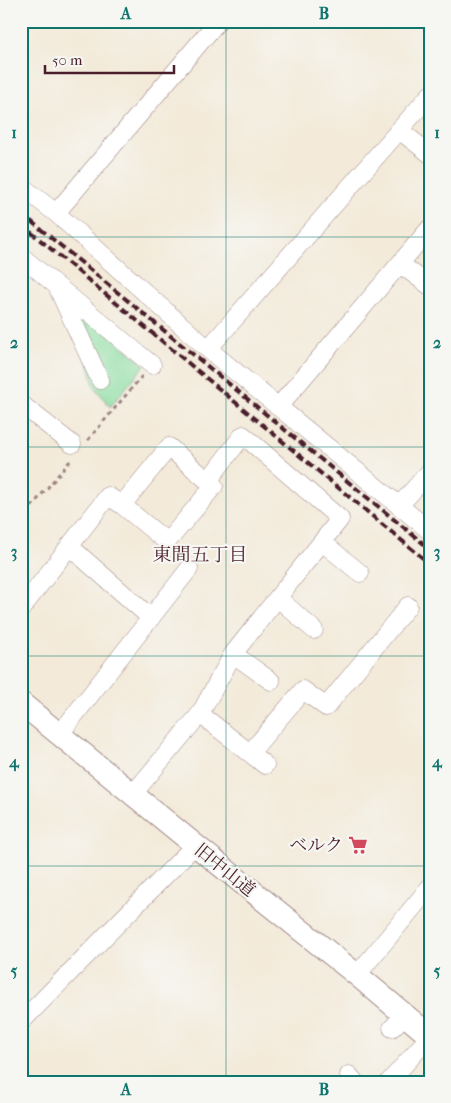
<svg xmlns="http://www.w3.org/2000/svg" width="451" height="1103" font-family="'IM FELL French Canon','Noto Serif JP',serif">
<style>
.green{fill:#89dda0;stroke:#6a7e66}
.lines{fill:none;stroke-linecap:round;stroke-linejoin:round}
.minor-casing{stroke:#9e8482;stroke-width:19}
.major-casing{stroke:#9e8482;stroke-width:24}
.path{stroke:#9e8482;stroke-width:3;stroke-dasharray:4 4;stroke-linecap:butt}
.minor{stroke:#fff;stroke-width:18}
.major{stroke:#fff;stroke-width:22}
.rail{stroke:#4a1f2b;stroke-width:4;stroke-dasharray:8 4;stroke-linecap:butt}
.grid{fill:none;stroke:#0f766e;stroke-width:1;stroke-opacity:0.55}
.labels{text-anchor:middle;stroke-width:4.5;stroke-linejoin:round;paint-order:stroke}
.poi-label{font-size:18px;fill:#4a1f2b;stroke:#f6f6f2;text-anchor:end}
.street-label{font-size:18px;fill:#4a1f2b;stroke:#f6f6f2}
.neighbourhood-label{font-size:19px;fill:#4a1f2b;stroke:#f6f6f2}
.neatline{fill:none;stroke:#0f766e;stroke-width:2}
.grid-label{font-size:16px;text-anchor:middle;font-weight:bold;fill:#0f766e}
</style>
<rect width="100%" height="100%" fill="#f6f6f2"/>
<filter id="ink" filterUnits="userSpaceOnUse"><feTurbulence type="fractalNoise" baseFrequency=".02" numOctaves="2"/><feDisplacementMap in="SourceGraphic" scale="10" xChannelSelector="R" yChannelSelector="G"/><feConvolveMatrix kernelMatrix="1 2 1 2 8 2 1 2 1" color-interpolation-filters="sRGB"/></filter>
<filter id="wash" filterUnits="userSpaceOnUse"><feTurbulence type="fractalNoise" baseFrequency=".0096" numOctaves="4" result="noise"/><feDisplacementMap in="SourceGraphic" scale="20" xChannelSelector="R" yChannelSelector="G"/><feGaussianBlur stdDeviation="1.12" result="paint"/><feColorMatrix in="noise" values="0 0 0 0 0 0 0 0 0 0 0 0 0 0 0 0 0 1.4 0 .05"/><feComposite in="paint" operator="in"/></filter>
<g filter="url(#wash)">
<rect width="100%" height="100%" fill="#f3ead9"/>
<!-- green -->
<path class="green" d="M 72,303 L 145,365 L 110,407 L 94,386 Z"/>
</g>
<g filter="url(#ink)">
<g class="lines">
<!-- minor casing -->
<g class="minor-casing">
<path id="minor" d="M 399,130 L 430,154
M 21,186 L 56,213 L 208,349 L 430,531
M 56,213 L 218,21
M 21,256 L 152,365
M 400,264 L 430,286
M 59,291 L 100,380
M 208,349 L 430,95
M 21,404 L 72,444
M 279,406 L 430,228
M 399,506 L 430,471
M 322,542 L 360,573
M 69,546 L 151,618
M 278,598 L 314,630
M 21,609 L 108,496 L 122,505
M 233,654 L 271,681
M 200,714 L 265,765
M 59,735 L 189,569
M 250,753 L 303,690 L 326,707 L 408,606
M 133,794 L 200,714 L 233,654 L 340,519 L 243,435 L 208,481 L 214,486 L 167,542 L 122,505 L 169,447 L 208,481
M 357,975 L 430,887
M 21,1022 L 195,845
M 392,1028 L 405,1015
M 349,1075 L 355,1082
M 389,1082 L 430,1036"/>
</g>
<!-- major casing -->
<g class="major-casing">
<path id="major" d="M 21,703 L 195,845 L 357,975 L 430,1036"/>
</g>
<!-- path -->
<path class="path" d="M 88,440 L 142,376
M 21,519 L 71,460"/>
<!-- minor -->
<use href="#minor" class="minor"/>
<!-- major -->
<use href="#major" class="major"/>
<!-- rail -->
<path class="rail" d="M 21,213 L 430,549
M 21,224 L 430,564"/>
</g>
</g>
<!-- grid -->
<path class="grid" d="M 226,21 L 226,1082M 21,237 L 430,237M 21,447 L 430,447M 21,656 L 430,656M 21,866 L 430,866"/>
<!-- icons -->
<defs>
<g id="supermarket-bare" transform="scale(1.5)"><path d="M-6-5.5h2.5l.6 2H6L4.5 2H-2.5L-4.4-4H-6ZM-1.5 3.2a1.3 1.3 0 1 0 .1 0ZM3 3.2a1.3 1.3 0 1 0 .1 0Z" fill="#d1495b" stroke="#f6f6f2" stroke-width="2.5" paint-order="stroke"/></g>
</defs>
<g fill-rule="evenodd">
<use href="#supermarket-bare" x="358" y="845"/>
</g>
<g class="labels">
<!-- poi labels -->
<g class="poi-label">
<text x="343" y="851">ベルク</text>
</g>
<!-- street labels -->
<g class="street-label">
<text transform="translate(225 870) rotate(39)" y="6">旧中山道</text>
</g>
<!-- neighbourhood labels -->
<g class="neighbourhood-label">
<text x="200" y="561">東間五丁目</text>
</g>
</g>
<!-- margin -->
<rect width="451" height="1103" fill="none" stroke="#f6f6f2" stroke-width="55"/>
<!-- scale -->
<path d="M45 65v8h129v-8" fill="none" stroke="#4a1f2b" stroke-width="2.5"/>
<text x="52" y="65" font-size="15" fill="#4a1f2b" stroke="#f6f6f2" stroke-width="4" paint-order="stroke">50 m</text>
<rect x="28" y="28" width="396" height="1048" class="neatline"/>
<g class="grid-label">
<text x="126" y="19">A</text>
<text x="324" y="19">B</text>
<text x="14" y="138">1</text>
<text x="437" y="138">1</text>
<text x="14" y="348">2</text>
<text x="437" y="348">2</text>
<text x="14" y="557">3</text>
<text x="437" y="557">3</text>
<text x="14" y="767">4</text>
<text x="437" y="767">4</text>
<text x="14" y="976">5</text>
<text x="437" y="976">5</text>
<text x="126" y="1095">A</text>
<text x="324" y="1095">B</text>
</g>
</svg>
